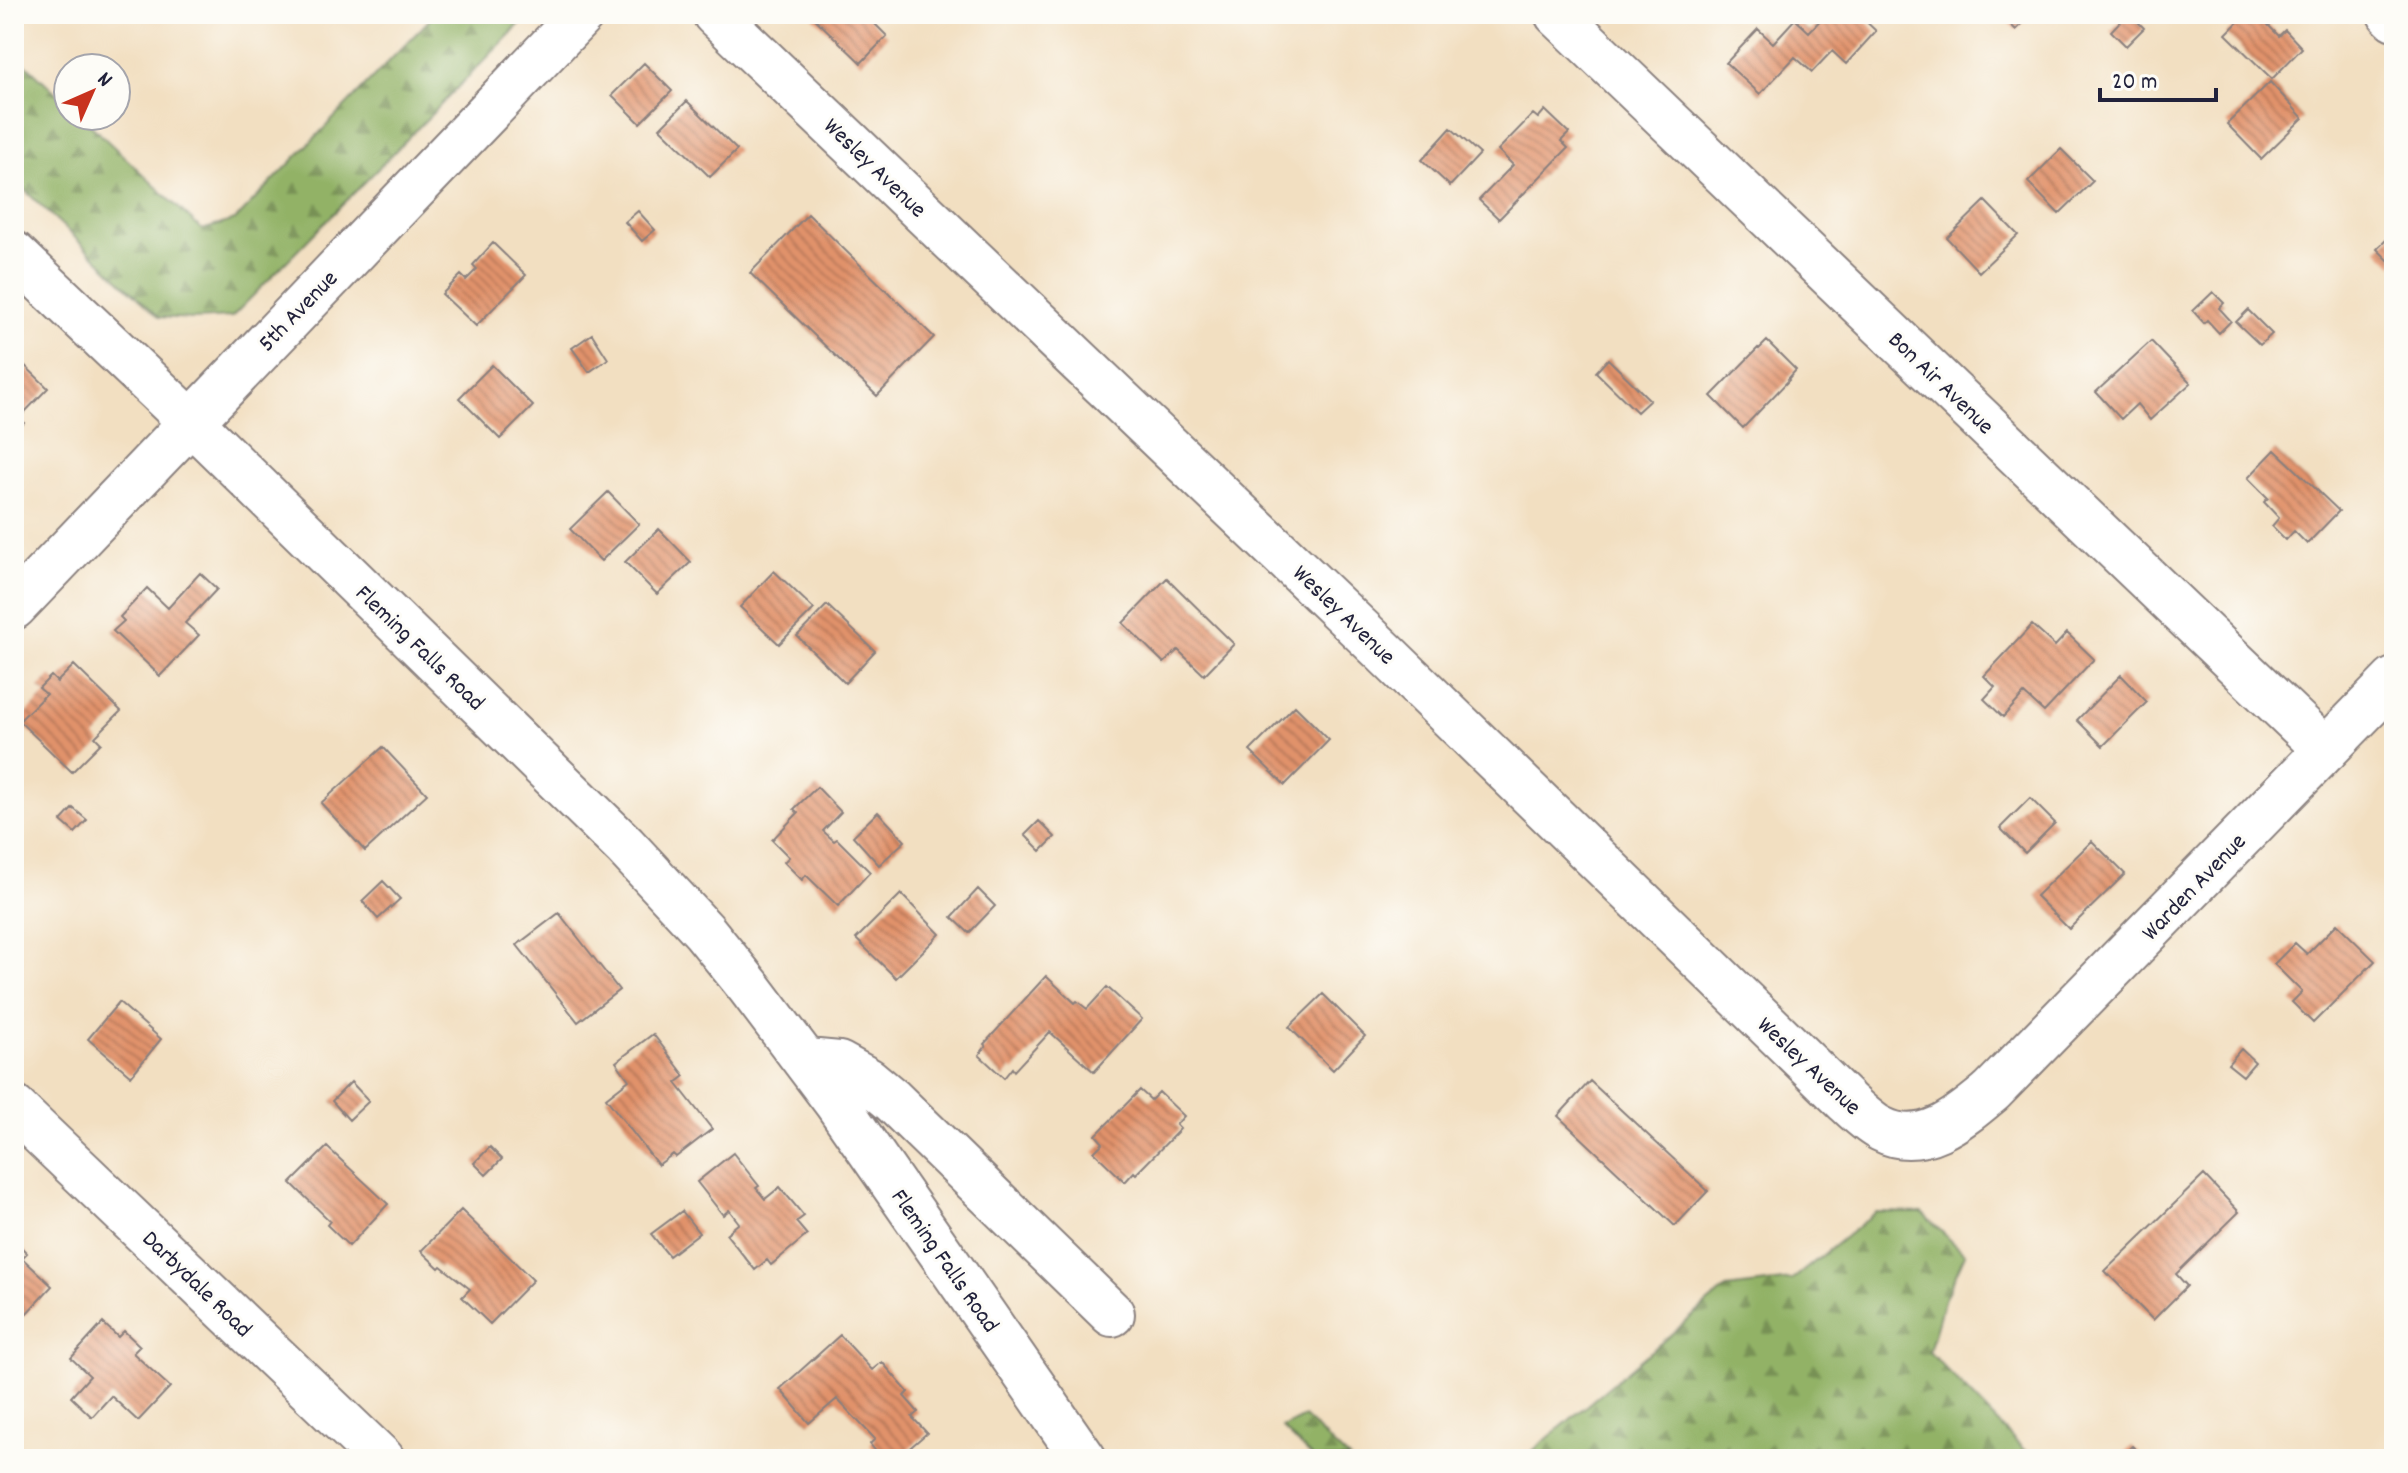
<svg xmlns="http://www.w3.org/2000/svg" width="2408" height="1473" font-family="Dekko,sans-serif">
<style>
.forest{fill:url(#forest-firs);stroke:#5a6a50;stroke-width:2}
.building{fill:url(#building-back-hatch)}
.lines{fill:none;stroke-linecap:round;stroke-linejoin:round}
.minor-casing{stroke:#8a807e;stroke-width:48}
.minor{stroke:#fff;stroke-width:44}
.labels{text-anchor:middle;stroke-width:6;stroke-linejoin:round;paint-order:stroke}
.street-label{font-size:24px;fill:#22223b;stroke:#fdfcf7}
</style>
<defs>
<pattern id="forest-firs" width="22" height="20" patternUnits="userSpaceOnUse" patternTransform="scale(2)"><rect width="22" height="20" fill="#92b266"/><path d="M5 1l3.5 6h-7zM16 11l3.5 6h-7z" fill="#779055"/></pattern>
<pattern id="building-back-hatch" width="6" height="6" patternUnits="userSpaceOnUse" patternTransform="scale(2)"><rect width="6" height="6" fill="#e1926b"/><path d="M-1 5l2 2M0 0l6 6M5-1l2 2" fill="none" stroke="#b67759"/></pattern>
</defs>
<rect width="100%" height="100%" fill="#fdfcf7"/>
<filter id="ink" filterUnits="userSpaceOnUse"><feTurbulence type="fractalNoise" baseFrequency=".0125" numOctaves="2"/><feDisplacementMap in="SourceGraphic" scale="16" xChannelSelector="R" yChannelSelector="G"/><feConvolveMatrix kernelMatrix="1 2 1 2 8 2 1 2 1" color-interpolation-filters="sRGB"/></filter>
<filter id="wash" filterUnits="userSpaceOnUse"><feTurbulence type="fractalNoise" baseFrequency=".006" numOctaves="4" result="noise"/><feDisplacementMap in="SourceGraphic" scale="32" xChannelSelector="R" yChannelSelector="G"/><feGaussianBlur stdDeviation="1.8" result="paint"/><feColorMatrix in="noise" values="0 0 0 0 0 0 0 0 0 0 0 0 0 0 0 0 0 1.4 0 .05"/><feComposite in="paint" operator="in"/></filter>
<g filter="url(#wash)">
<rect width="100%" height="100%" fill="#f2dfc1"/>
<!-- forest -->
<path class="forest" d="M 435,14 L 530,14 L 232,317 L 193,319 L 159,317 L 14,180 L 14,53 L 68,104 L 68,116 L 81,116 L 202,230 L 235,220 Z
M 1876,1212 L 1922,1213 L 1965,1254 L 1944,1300 L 1929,1352 L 2033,1459 L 1523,1459 L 1726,1288 L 1792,1280 Z
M 1304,1417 L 1349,1459 L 1314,1459 L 1282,1428 Z"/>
<g id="blocks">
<!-- building -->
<path class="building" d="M 810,14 L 865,14 L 887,36 L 861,63 Z
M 1826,14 L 1858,14 L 1876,31 L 1846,64 L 1832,51 L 1812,72 L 1795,57 L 1760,94 L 1726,63 L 1758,29 L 1773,43 L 1795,19 L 1809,32 Z
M 2000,14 L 2032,14 L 2016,30 Z
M 2127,14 L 2130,14 L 2144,28 L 2126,46 L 2111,31 Z
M 2246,14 L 2257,14 L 2279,36 L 2285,30 L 2302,48 L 2272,79 L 2226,34 Z
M 644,63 L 672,91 L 640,123 L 612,95 Z
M 2270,82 L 2303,118 L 2261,159 L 2227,124 Z
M 687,101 L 737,150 L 710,177 L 660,128 Z
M 1545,110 L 1569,133 L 1561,141 L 1568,148 L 1499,219 L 1479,200 L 1513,165 L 1498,150 L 1533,114 L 1538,118 Z
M 1451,128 L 1480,154 L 1450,186 L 1422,160 Z
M 2061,149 L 2093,181 L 2059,214 L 2028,182 Z
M 1985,201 L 2018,235 L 1979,272 L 1947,238 Z
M 638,211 L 655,230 L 642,241 L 625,222 Z
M 808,214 L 934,337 L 877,396 L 750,273 Z
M 2394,232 L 2394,266 L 2377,249 Z
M 493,243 L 526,275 L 476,326 L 442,294 L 461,275 L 466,280 L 477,269 L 473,265 Z
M 2213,292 L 2224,303 L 2219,308 L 2231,321 L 2219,333 L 2207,320 L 2204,323 L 2193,311 Z
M 2248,310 L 2272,334 L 2260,345 L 2236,322 Z
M 592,334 L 608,359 L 589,372 L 572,348 Z
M 1767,341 L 1796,370 L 1788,379 L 1789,380 L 1743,428 L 1711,396 L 1758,348 L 1759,349 Z
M 2151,341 L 2191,383 L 2150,420 L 2137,404 L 2121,419 L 2096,392 Z
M 14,355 L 48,388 L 19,418 L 24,423 L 14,434 Z
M 1608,359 L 1650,400 L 1637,412 L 1596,372 Z
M 492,365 L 533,406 L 500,439 L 459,398 Z
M 2275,450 L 2339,511 L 2307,544 L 2294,531 L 2286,540 L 2272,526 L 2279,518 L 2264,502 L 2268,498 L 2248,478 Z
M 608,492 L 639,524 L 601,561 L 570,529 Z
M 659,529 L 691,562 L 657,594 L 625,562 Z
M 774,571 L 814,609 L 779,644 L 740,607 Z
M 200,573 L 217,589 L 185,623 L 199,635 L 160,676 L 113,631 L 124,621 L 120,617 L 147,588 L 168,608 Z
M 1167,578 L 1234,644 L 1204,675 L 1178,650 L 1164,663 L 1123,623 Z
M 827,605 L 875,651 L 845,683 L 797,636 Z
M 2032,625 L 2055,646 L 2067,633 L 2094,659 L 2044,712 L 2024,694 L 2003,717 L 1984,699 L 1995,687 L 1984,676 Z
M 74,665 L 121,711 L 95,737 L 101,743 L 72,772 L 19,721 L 46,694 L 39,688 L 51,676 L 57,682 Z
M 2121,675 L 2147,702 L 2103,746 L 2077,720 Z
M 1295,706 L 1329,740 L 1285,785 L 1250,751 Z
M 383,747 L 427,794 L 365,851 L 321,803 Z
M 817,787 L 841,812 L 823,831 L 834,841 L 837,839 L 870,872 L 838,906 L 806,875 L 802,880 L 784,862 L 789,857 L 772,840 L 798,813 L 794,809 Z
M 2030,798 L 2055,823 L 2025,853 L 2000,828 Z
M 73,808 L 87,820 L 75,833 L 61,821 Z
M 878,812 L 905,841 L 879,865 L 853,836 Z
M 1039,821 L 1055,837 L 1041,851 L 1025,835 Z
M 2092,841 L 2125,874 L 2069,929 L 2036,896 Z
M 383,881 L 400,899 L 378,919 L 362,901 Z
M 978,889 L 995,906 L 969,933 L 952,917 Z
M 901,894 L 940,934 L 896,978 L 856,939 Z
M 559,913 L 619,990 L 578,1022 L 517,945 Z
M 2337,924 L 2375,961 L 2313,1023 L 2292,1002 L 2302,992 L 2274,964 L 2295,943 L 2307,954 Z
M 1046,976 L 1075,1003 L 1077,1001 L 1087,1009 L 1107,987 L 1142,1019 L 1094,1072 L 1050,1032 L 1014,1071 L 1012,1068 L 1004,1078 L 979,1055 L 986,1046 L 984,1044 Z
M 1323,994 L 1365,1036 L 1333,1070 L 1289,1027 Z
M 119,1002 L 161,1039 L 131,1076 L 88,1039 Z
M 653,1034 L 685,1076 L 676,1083 L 712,1129 L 676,1157 L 673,1154 L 658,1165 L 606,1098 L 629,1080 L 616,1062 Z
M 2241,1049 L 2255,1062 L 2243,1076 L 2228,1064 Z
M 1590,1081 L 1708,1191 L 1675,1226 L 1558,1116 Z
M 351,1082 L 369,1101 L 349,1120 L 332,1101 Z
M 1140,1090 L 1151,1100 L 1159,1092 L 1184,1116 L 1176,1125 L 1180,1129 L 1136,1174 L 1134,1172 L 1125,1182 L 1094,1152 L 1103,1143 L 1096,1135 Z
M 327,1147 L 388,1204 L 349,1246 L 327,1225 L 330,1221 L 291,1183 Z
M 490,1147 L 502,1159 L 486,1175 L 474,1163 Z
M 733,1153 L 759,1186 L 756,1188 L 765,1199 L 780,1187 L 804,1216 L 796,1222 L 807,1235 L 771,1265 L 767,1260 L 755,1270 L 726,1234 L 739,1223 L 729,1210 L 723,1215 L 697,1182 Z
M 2204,1175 L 2239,1212 L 2176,1274 L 2187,1286 L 2153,1320 L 2105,1271 Z
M 461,1210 L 533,1280 L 490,1324 L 462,1297 L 470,1289 L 441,1266 L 439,1268 L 421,1251 Z
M 682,1211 L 699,1233 L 669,1256 L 651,1234 Z
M 14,1240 L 27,1253 L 22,1258 L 52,1286 L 24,1316 L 14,1306 Z
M 103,1323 L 118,1337 L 124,1331 L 140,1346 L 133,1353 L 170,1387 L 138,1421 L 111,1396 L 92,1417 L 71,1397 L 90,1376 L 71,1358 Z
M 840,1335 L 872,1370 L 882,1362 L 908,1392 L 904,1396 L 918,1412 L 912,1417 L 927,1433 L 897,1459 L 882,1459 L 870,1444 L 875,1439 L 837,1399 L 809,1423 L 780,1389 Z
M 2132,1446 L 2146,1459 L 2118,1459 Z"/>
</g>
</g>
<g filter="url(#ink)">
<use href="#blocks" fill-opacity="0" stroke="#8a807e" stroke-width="2"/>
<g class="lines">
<!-- minor casing -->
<g class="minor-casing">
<path id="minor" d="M 715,14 L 1384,652 L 1847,1102 C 1857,1111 1869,1123 1881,1129 C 1923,1151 1962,1116 1992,1091 L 2394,680
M 1557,14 L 2326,750
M 2390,14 L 2394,18
M 14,254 L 191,422 L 625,846 L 704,931 L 750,988 L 836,1102 L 1084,1459
M 14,607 L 582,14
M 807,1061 L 839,1064 L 868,1080 L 892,1100 L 1112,1314
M 14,1108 L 382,1459"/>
</g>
<!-- minor -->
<use href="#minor" class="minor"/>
</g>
</g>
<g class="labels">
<!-- street labels -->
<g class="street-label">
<text transform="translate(876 167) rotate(44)" y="8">Wesley Avenue</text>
<text transform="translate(297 310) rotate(-46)" y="8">5th Avenue</text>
<text transform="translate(1942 382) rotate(44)" y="8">Bon Air Avenue</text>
<text transform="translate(1345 614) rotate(44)" y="8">Wesley Avenue</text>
<text transform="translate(421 647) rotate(44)" y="8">Fleming Falls Road</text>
<text transform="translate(2193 886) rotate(-46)" y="8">Warden Avenue</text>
<text transform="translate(1810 1065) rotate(43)" y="8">Wesley Avenue</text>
<text transform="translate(946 1260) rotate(55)" y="8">Fleming Falls Road</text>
<text transform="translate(198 1283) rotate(44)" y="8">Darbydale Road</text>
</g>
</g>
<!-- margin -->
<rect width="2408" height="1473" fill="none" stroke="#fdfcf7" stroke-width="48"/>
<!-- north arrow -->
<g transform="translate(92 92) rotate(45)"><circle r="38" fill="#fdfcf7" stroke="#a5a5ac" stroke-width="2"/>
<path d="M0-6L14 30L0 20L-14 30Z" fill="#c8321e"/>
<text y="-12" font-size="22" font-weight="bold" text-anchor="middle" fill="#22223b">N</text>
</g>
<!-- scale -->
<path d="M2100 88v12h116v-12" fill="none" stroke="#22223b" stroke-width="4"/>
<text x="2112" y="88" font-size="24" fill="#22223b" stroke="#fdfcf7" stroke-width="6" paint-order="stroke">20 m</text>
</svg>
